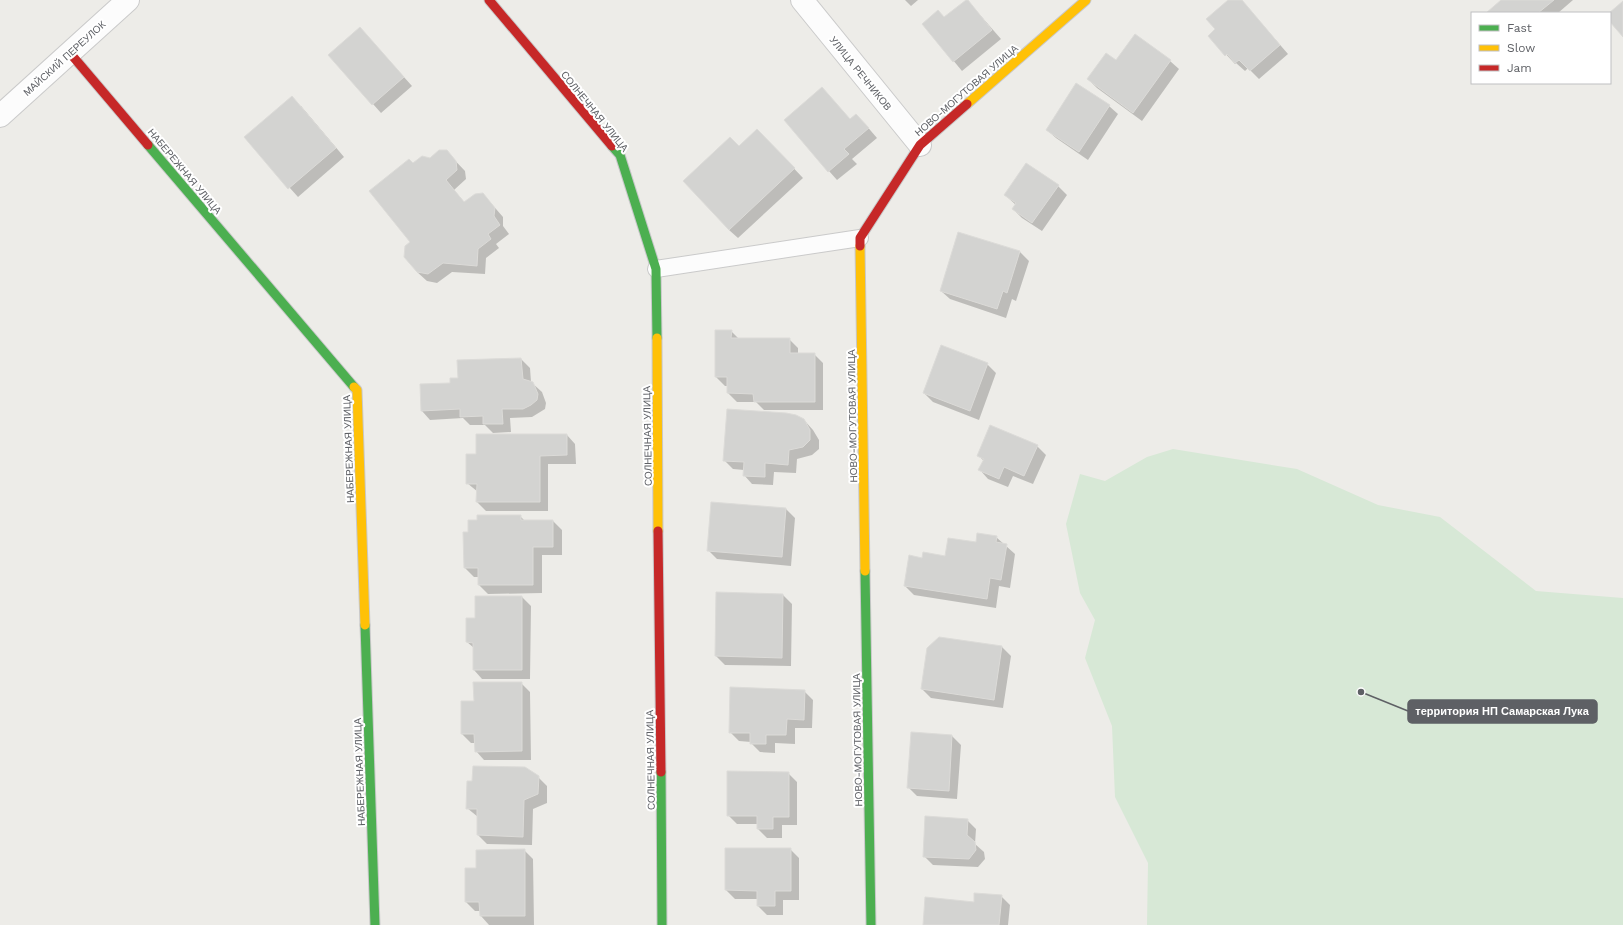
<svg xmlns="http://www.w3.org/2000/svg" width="1623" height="925" font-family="'Work Sans',sans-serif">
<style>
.green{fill:#d7e8d6}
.shadow{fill:#0003}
.building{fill:#d3d3d1;stroke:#dcdbd8}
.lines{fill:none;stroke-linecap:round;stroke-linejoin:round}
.lane-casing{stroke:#cacaca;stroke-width:18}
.street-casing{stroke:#cacaca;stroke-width:24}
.fast-casing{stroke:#c8c8c9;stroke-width:11}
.slow-casing{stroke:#c8c8c9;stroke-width:11}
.jam-casing{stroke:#c8c8c9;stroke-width:11}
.lane{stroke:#fcfcfc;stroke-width:16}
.street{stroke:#fcfcfc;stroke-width:22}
.fast{stroke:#4caf50;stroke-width:9}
.slow{stroke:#ffc107;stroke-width:9}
.jam{stroke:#c62828;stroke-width:9}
.labels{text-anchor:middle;stroke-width:4;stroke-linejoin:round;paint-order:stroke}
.street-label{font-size:10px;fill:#5e6065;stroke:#fff}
.leader{fill:none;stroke:#5e6065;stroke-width:1.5}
.callout-dot{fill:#5e6065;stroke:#fff;stroke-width:1.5}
.callout{fill:#5e6065;stroke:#5e6065;stroke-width:1.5}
.callout-label{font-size:11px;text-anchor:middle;font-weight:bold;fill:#fff}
</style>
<rect width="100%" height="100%" fill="#edece8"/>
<!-- green -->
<path class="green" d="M 1173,449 L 1297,469 L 1378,505 L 1440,517 L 1536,591 L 1623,598 L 1623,925 L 1147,925 L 1148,863 L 1115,797 L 1112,726 L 1085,658 L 1095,620 L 1080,593 L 1066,524 L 1080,474 L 1105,481 L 1147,457 Z"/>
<!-- shadow -->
<path class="shadow" d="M 905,0 L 918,0 L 911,6 Z
M 967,0 L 1001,39 L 962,71 L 923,24 L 945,18 Z
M 1230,0 L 1241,0 L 1288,54 L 1259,79 L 1248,68 L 1245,71 L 1236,63 L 1235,64 L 1209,36 L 1217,29 Z
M 1503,0 L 1573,0 L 1558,13 L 1487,13 Z
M 368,37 L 412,86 L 381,113 L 373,104 Z
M 1170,61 L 1179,69 L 1142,121 L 1097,88 L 1088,79 L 1116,62 Z
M 822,89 L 850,120 L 865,124 L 877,138 L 852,159 L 857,164 L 837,180 L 829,171 Z
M 301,106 L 344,157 L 298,197 L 245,138 Z
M 1109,106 L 1118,114 L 1088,160 L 1056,138 L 1047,130 Z
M 766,139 L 803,178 L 738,238 L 729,230 Z
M 446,151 L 465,171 L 466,179 L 454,190 L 465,203 L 483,194 L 503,217 L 503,226 L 509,234 L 496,244 L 499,248 L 486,258 L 485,274 L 452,272 L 437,283 L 427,281 L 417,272 L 412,242 L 413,164 L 431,159 Z
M 1058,186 L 1067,195 L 1042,231 L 1022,218 L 1013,209 L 1016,205 L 1005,195 Z
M 959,233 L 1020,252 L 1029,261 L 1016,301 L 1012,299 L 1006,318 L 950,299 L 941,291 Z
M 731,331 L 739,339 L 789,339 L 798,348 L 798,354 L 814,354 L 823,363 L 823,410 L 764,410 L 756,402 L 737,402 L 728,393 L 728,386 L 725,386 L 716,377 Z
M 521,359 L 530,368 L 531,382 L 542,392 L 546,403 L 545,409 L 532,417 L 510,418 L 511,432 L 493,433 L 485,425 L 470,425 L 463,418 L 430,420 L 422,411 L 451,384 L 459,379 Z
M 987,364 L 996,373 L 979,420 L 933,402 L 924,393 Z
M 804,420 L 813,430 L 819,440 L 819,449 L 812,455 L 797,459 L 796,473 L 774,472 L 773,485 L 752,484 L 744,475 L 744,470 L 733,469 L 724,460 Z
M 567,435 L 575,444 L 576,464 L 548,464 L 548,511 L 486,511 L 477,502 L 478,492 L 467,483 Z
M 1037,446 L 1046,455 L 1033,484 L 1013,476 L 1008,487 L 988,479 L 980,470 L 984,461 L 978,455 Z
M 712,503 L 786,509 L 795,518 L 791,566 L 717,559 L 708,550 Z
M 520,516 L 525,521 L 553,521 L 562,530 L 562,555 L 542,555 L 542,593 L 488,594 L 479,585 L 479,577 L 474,577 L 465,568 L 469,533 Z
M 996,537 L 1015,554 L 1010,588 L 999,586 L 996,608 L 914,595 L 905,586 L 923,559 L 946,557 L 977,543 Z
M 783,595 L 792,604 L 791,666 L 725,665 L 716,656 Z
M 522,597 L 531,606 L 530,679 L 482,679 L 474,670 L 474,648 L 467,642 Z
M 1002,647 L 1011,656 L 1003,708 L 931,698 L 922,689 Z
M 521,683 L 530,692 L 531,760 L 484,760 L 476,751 L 475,743 L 471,743 L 462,734 L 462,702 L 475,702 Z
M 804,691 L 813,700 L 812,728 L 795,728 L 795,744 L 775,743 L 775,753 L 760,752 L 751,743 L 751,742 L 739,741 L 730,732 Z
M 952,736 L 961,745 L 957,799 L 917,796 L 908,787 Z
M 788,773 L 797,782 L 797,825 L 782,825 L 782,838 L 767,838 L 758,829 L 758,824 L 737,824 L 728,815 Z
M 538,777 L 547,786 L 547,803 L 533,809 L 532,845 L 487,844 L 478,835 L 478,817 L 467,808 Z
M 967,820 L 976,829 L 975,844 L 984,852 L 985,859 L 978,867 L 933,865 L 924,856 Z
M 790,849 L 799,858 L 799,900 L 783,900 L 783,915 L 767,915 L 758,906 L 758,899 L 735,899 L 726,890 Z
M 524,850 L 533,859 L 534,925 L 489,925 L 481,916 L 481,911 L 475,911 L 466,902 L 477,869 Z
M 1001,896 L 1010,905 L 1008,925 L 924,925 L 974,904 Z"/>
<!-- building -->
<path class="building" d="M 966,0 L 968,0 L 992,30 L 953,62 L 922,24 L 938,10 L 944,17 Z
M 1228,0 L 1242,0 L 1280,45 L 1250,71 L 1239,60 L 1235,63 L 1227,54 L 1225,56 L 1208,36 L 1215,29 L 1206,19 Z
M 1501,0 L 1554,0 L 1538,13 L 1486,13 Z
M 1623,1 L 1623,37 L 1610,22 L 1609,13 Z
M 360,27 L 404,77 L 372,105 L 328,55 Z
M 1135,34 L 1171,60 L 1133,113 L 1087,79 L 1106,53 L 1116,60 Z
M 1076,83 L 1110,105 L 1079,152 L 1046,130 Z
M 822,87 L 850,119 L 856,114 L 869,128 L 844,149 L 849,154 L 828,172 L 784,120 Z
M 292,96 L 336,148 L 288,189 L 244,137 Z
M 757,129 L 795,168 L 729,230 L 683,181 L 730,137 L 739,146 Z
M 439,150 L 447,150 L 456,161 L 457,170 L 446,180 L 464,202 L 475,194 L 483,193 L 495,208 L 494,216 L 500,225 L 488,234 L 491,239 L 478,249 L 477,266 L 443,263 L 428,274 L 417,272 L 404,257 L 405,246 L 410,242 L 369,191 L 409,159 L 413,163 L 422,156 L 430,158 Z
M 1026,163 L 1059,185 L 1032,223 L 1012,209 L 1016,203 L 1004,195 Z
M 958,232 L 1020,251 L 1007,293 L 1003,291 L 997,309 L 940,291 Z
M 715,330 L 732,330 L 731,338 L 790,338 L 790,353 L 815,353 L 815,402 L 754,402 L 753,394 L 727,393 L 727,377 L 715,377 Z
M 941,345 L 988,363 L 970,411 L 923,393 Z
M 521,358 L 523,379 L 533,382 L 538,394 L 537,400 L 531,405 L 523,409 L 502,409 L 503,424 L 483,424 L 483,416 L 460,417 L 460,409 L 421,411 L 420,384 L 450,383 L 450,378 L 458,378 L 457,360 Z
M 727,409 L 786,413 L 796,415 L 804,419 L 810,430 L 810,440 L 803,447 L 789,450 L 788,465 L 765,463 L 765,477 L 743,476 L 744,462 L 723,461 Z
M 990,425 L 1038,445 L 1024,476 L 1004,467 L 999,479 L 978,470 L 984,459 L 977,456 Z
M 476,434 L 567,434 L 567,455 L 540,456 L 540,502 L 476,502 L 477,484 L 466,484 L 466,454 L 476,454 Z
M 711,502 L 786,508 L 782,557 L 707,551 Z
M 477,515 L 521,515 L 521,520 L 553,520 L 553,547 L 533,547 L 533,585 L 478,585 L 478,568 L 464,568 L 463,532 L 468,532 L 468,520 L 477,520 Z
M 977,533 L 997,536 L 996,542 L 1007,544 L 1001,580 L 990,578 L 987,599 L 904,586 L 909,555 L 922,558 L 923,552 L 945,556 L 948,538 L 976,542 Z
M 716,592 L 783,594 L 782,658 L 715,656 Z
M 475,596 L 522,596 L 522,670 L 473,670 L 473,643 L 466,642 L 466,618 L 475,618 Z
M 939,637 L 1002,646 L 994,700 L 921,689 L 927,648 Z
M 473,682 L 522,682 L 522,751 L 475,752 L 474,734 L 461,734 L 461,701 L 474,701 Z
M 730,687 L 805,690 L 804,720 L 787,719 L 786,735 L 766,735 L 766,744 L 750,744 L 750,733 L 729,733 Z
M 911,732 L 952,735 L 949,791 L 907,788 Z
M 473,766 L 525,767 L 539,776 L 538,794 L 524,800 L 523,837 L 477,835 L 477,809 L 466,809 L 467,781 L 472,781 Z
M 727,771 L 789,772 L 789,817 L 773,817 L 773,829 L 757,829 L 757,816 L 727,816 Z
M 925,816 L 968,819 L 967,835 L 975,842 L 976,850 L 969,859 L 923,857 Z
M 725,848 L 791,848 L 791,891 L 775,891 L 775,906 L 757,906 L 757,891 L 725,890 Z
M 525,849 L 525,916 L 480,916 L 479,902 L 465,902 L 465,868 L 476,868 L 476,850 Z
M 974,893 L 1002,895 L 999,925 L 923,925 L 925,897 L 974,902 Z"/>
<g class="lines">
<!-- lane casing -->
<g class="lane-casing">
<path id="lane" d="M 656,269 L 860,238"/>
</g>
<!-- street casing -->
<g class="street-casing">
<path id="street" d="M 802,0 L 920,145
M 0,116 L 128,0"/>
</g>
<!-- fast casing -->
<g class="fast-casing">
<path id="fast" d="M 148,145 L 354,387
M 612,146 L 620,155 L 656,269 L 657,338
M 865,571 L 871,925
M 365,625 L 375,925
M 661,772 L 662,925"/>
</g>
<!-- slow casing -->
<g class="slow-casing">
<path id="slow" d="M 967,104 L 1086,0
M 860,246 L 865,571
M 657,338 L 658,531
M 354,387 L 357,390 L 365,625"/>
</g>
<!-- jam casing -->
<g class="jam-casing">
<path id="jam" d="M 489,0 L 612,146
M 70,53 L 148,145
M 860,246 L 860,238 L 920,145 L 967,104
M 658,531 L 661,772"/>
</g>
<!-- lane -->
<use href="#lane" class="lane"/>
<!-- street -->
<use href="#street" class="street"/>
<!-- fast -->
<use href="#fast" class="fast"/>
<!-- slow -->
<use href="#slow" class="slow"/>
<!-- jam -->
<use href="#jam" class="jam"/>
</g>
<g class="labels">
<!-- street labels -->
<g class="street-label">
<text transform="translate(64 58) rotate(-42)" y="4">МАЙСКИЙ ПЕРЕУЛОК</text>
<text transform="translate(861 73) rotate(51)" y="4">УЛИЦА РЕЧНИКОВ</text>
<text transform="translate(966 90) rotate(-41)" y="4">НОВО-МОГУТОВАЯ УЛИЦА</text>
<text transform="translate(595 111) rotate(51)" y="4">СОЛНЕЧНАЯ УЛИЦА</text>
<text transform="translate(185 171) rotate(50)" y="4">НАБЕРЕЖНАЯ УЛИЦА</text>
<text transform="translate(852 416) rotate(-91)" y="4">НОВО-МОГУТОВАЯ УЛИЦА</text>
<text transform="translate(647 436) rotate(-91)" y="4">СОЛНЕЧНАЯ УЛИЦА</text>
<text transform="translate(348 449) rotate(-92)" y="4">НАБЕРЕЖНАЯ УЛИЦА</text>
<text transform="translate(857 740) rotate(-91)" y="4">НОВО-МОГУТОВАЯ УЛИЦА</text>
<text transform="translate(650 760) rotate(-91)" y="4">СОЛНЕЧНАЯ УЛИЦА</text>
<text transform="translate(359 772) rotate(-92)" y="4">НАБЕРЕЖНАЯ УЛИЦА</text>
</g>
</g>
<!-- callouts -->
<path class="leader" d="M1361 692L1408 711"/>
<circle class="callout-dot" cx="1361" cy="692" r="4"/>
<rect class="callout" x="1408" y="700" width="189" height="23" rx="4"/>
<g class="callout-label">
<text x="1502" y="715">территория НП Самарская Лука</text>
</g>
<!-- legend -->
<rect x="1471" y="12" width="140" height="72" fill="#ffffff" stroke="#bfbfc1"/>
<rect x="1479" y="25" width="20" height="6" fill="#4caf50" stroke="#bfbfc1"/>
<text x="1507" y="32" font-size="12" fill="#5e6065">Fast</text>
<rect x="1479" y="45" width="20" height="6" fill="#ffc107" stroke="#bfbfc1"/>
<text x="1507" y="52" font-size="12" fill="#5e6065">Slow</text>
<rect x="1479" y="65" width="20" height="6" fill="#c62828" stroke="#bfbfc1"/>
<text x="1507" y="72" font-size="12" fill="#5e6065">Jam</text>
</svg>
